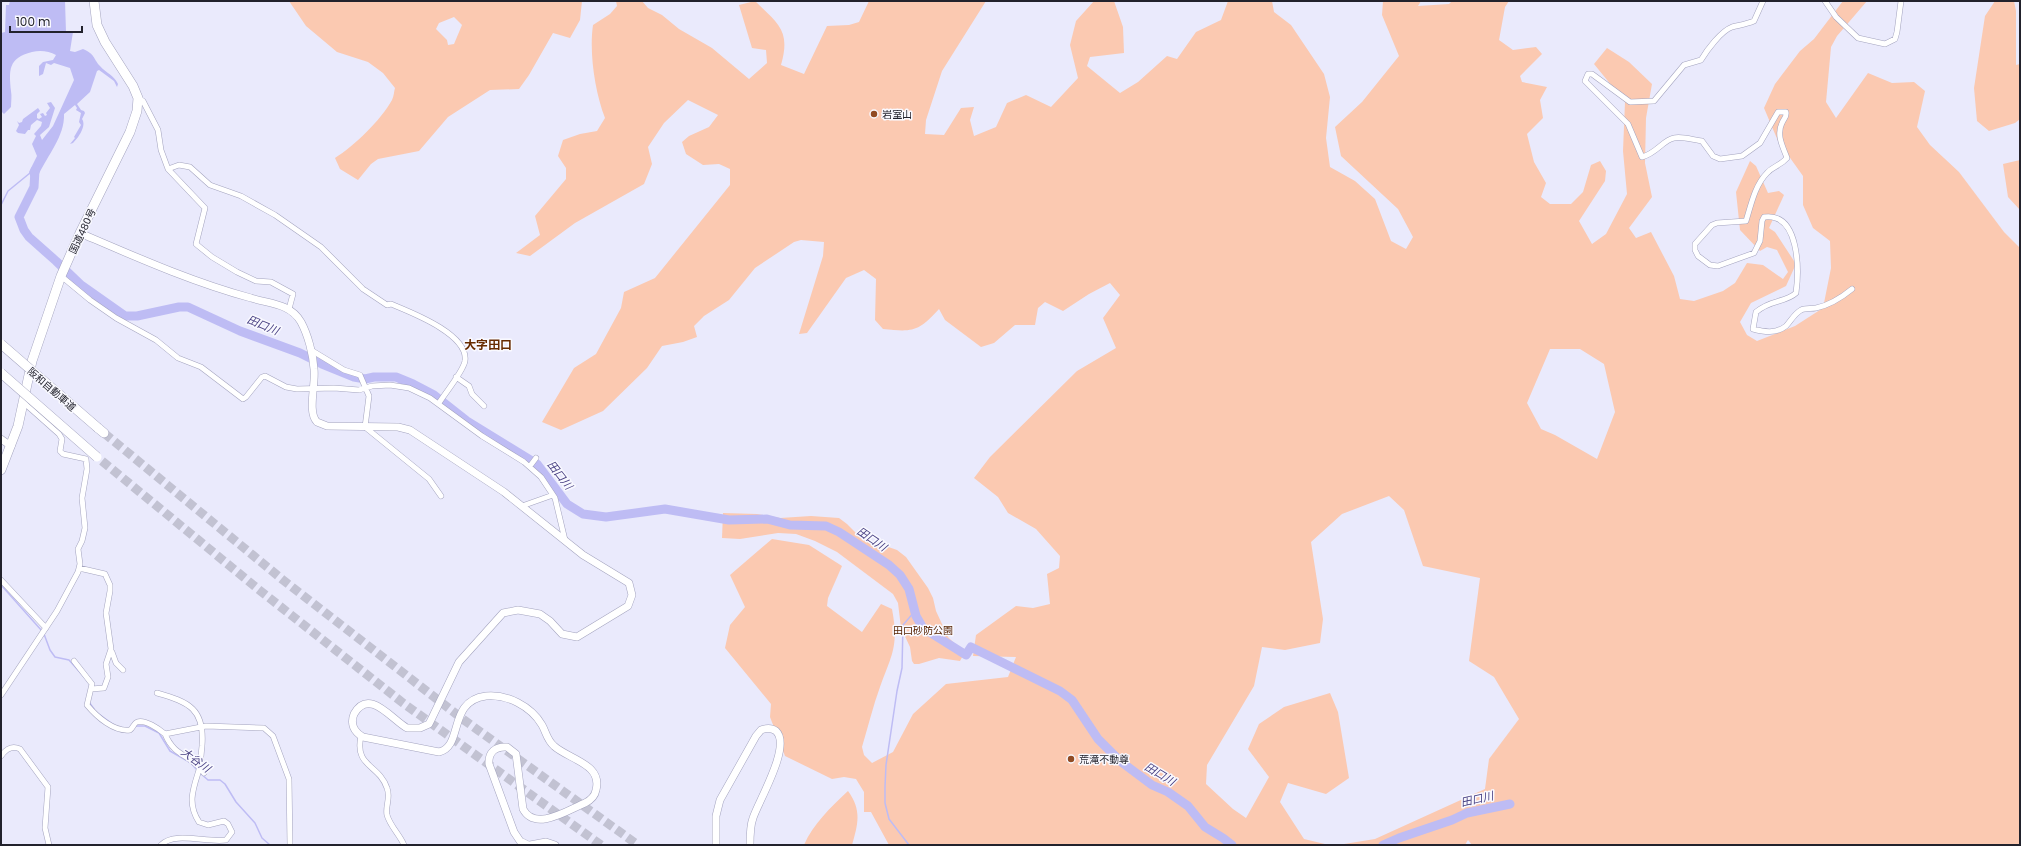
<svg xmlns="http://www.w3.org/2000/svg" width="2021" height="846" font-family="Poppins,'Noto Sans JP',sans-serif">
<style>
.green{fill:#fbc9b1;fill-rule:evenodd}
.water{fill:#bebcf4}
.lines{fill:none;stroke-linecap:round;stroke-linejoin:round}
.stream{stroke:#bebcf4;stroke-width:1.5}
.river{stroke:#bebcf4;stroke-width:9}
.highway-tunnel{stroke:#c2c2d2;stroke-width:9;stroke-dasharray:9 4.5;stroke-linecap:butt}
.street-casing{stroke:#a4a4bf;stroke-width:6}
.secondary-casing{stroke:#a4a4bf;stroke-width:8}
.highway-casing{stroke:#a4a4bf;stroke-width:10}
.street{stroke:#fff;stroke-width:5}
.secondary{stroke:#fff;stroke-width:7}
.highway{stroke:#fff;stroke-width:9}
.highway-bridge-casing{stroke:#a4a4bf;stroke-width:10;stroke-linecap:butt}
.highway-bridge{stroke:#fff;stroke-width:9}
.poi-dot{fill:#914b23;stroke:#f9f9ff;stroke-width:1.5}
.labels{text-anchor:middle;stroke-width:3;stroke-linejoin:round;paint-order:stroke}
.poi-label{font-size:10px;fill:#22222c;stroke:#f9f9ff;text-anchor:start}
.street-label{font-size:10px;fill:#22222c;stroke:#f9f9ff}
.park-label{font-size:10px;fill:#562200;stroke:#f9f9ff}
.water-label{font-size:11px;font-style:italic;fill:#473f82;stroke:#f9f9ff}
.quarter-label{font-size:12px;font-weight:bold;fill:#672a00;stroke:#f9f9ff}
</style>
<rect width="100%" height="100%" fill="#eaeafc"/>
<!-- green -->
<path class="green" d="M 289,1 L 582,1 L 580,20 L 570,38 L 553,33 L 529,75 L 519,89 L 490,90 L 448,117 L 419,151 L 378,159 L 371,164 L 358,180 L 340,169 L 335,158 C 354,146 381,120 392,100 C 394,96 394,91 395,88 L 383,73 L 368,62 L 337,52 L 306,26 ZM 454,17 L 462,25 L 454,44 L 448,45 L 447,40 L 436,29 L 439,23 Z
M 616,1 L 642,1 L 648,8 L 662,15 L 679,29 L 712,48 L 749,79 L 767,63 L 766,50 L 752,48 L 739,5 L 755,1 C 778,24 791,30 781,65 L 804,74 L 827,26 L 849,25 L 859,22 L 869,1 L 986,1 L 942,71 L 926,120 L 925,134 L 944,135 L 961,108 L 974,107 L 970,120 L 974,136 L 996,127 L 1007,103 L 1026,95 L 1051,107 L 1078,78 L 1070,45 L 1076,21 L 1094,1 L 1114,1 L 1123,27 L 1124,53 L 1090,57 L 1087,66 L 1120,93 L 1138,82 L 1167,56 L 1177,59 L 1196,32 L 1221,20 L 1228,1 L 1272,1 L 1274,12 L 1291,25 L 1324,74 L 1330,97 L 1326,138 L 1330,167 L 1355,181 L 1375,199 L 1391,241 L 1406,249 L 1413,237 L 1398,209 L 1341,156 L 1335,127 L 1362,102 L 1399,56 L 1382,15 L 1383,1 L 1421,1 L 1418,6 L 1449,4 L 1452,1 L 1509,1 L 1505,7 L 1499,40 L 1513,50 L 1536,47 L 1542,54 L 1520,76 L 1522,82 L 1547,87 L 1540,100 L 1543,118 L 1527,134 L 1534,162 L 1546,183 L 1541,197 L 1550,204 L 1571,204 L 1583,192 L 1591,165 L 1600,161 L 1606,171 L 1605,181 L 1579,221 L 1592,244 L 1606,234 L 1627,194 L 1623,151 L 1625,102 L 1594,64 L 1607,48 L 1629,62 L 1652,84 L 1646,118 L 1645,163 L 1652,197 L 1629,228 L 1636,238 L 1651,232 L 1674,276 L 1680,299 L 1694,301 L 1723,291 L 1735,283 L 1747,263 L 1763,265 L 1783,279 L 1788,272 L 1777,250 L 1767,247 L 1760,251 L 1740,230 L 1736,192 L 1750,161 L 1756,166 L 1768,193 L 1779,191 L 1784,195 L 1769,228 L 1775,232 L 1796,264 L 1786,286 L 1751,303 L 1740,322 L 1747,335 L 1757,341 L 1795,326 L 1823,308 L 1831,268 L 1830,241 L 1813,228 L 1803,205 L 1803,176 L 1778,141 L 1764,108 L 1775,84 L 1800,51 L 1814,39 L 1843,1 L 1867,1 L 1837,36 L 1831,47 L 1826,102 L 1836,118 L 1868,73 L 1892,83 L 1914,82 L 1925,91 L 1917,127 L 1930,145 L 1959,172 L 2004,232 L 2020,248 L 2020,845 L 1472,845 L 1468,840 L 1465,845 L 1338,845 L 1375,839 L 1485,789 L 1489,759 L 1519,719 L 1494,677 L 1469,661 L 1480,578 L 1423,566 L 1404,510 L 1389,496 L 1342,514 L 1311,542 L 1323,619 L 1320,643 L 1285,650 L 1262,647 L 1254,686 L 1207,765 L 1206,784 L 1233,809 L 1246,818 L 1269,777 L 1248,749 L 1259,724 L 1284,707 L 1330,693 L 1338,712 L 1349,778 L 1326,794 L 1288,783 L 1280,802 L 1304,839 L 1329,845 L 889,845 L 871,812 L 864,812 L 864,792 L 856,779 L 844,777 L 832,779 L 785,756 L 770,717 L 771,704 L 725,648 L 730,625 L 745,607 L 730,575 L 772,539 L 809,545 L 842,566 L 828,598 L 827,606 L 862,632 L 881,604 L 892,609 C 899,646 892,654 880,687 C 873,706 868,727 862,747 L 864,755 L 872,763 L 893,752 L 913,714 L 946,684 L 1008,677 L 1016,657 L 973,656 L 976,635 L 1016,606 L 1033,608 L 1050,604 L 1047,574 L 1059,568 L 1060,556 L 1036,529 L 1008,513 L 998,497 L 974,478 L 990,457 L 1077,371 L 1116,348 L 1103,318 L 1120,295 L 1110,283 L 1089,294 L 1063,311 L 1045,302 L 1038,308 L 1035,325 L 1015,325 L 994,343 L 981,347 L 945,320 L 939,309 C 918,332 913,332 883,329 L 875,320 L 876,279 L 864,270 L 846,278 L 807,333 L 799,334 L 823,256 L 824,242 L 801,240 L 794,242 L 755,268 L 729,300 L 704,316 L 694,326 L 697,337 L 683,342 L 662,346 L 647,368 L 603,411 L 561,430 L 542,422 L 574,368 L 596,354 L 621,308 L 624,292 L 655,278 L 730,185 L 730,169 L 719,164 L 703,165 L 686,154 L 682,142 L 689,136 L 709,127 L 718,115 L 688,100 L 664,123 L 648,147 L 652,164 L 644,184 L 575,223 L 530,256 L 516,253 L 540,235 L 535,216 L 566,179 L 566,168 L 558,156 L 563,140 L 580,134 L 597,131 L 605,118 C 595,92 589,53 593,25 L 610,14 L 617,6 ZM 1550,349 L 1580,349 L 1604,364 L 1615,412 L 1597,459 L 1555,435 L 1541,429 L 1527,403 Z
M 1995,1 L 2014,1 L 2016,11 L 2016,65 L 2020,64 L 2020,119 L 2015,123 L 1989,131 L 1977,121 L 1974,88 L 1985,16 Z
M 2020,160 L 2020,210 L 2008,197 L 2003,164 Z
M 723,513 L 757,514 L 780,518 L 811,516 L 839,518 L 847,524 L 860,537 L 897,550 L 906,557 L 928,588 L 933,598 L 936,611 L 948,637 L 956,645 L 966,650 L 960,661 L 939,658 L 919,664 L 914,664 L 912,661 L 910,647 L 901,628 L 898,603 L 893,594 L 837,552 L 815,541 L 796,534 L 778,533 L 740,539 L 722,538 Z
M 848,791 C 862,810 858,824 852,845 L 804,845 C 813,824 831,807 848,791 Z"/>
<!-- water -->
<path class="water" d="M 10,1 L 65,1 L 66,32 L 73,32 L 70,51 L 75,52 L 83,49 C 96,55 92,57 100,66 C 106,73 114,75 118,84 L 117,87 L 114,81 L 99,70 L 97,71 L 90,92 L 77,104 L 81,110 L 84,111 L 85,113 L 82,119 C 87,126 78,138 73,143 L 70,144 L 75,138 L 74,137 L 81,125 L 79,122 L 81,113 L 76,110 L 77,108 L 75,105 L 64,114 C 65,136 47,156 39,174 L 37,174 L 38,177 L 37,183 L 32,181 L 29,172 L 37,156 L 32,144 L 36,136 L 34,134 L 41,126 L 42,122 L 37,120 L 31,125 L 30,130 L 28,130 L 25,134 L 18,133 L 16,131 L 19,125 L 17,121 L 19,123 L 22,122 L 23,119 L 38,108 L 40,111 L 37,114 L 37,118 L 39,119 L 42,117 L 40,114 L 43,113 L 45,116 L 47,115 L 46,113 L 50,108 L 47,103 L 51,102 L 55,108 L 49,127 L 40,135 L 42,140 L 53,126 L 74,80 L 70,68 L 54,63 L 51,65 L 46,63 L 43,74 L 39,76 L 39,66 L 43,62 L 53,60 L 56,55 C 49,51 40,50 32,52 C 8,58 9,70 11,91 C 12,96 11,102 11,107 L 4,114 L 1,111 L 1,33 L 5,32 L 6,5 L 9,5 Z"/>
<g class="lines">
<!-- stream -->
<path class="stream" d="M 1,205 L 8,191 L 30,173
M 1,585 L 42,631
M 44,634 L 50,650 L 55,657 L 69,660 L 85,678
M 89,702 L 94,709
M 96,712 L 114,725
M 135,726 L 145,726 L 159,733 L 170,751 L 191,763 L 197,770
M 200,773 L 208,780 L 220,780 L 225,784 L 236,802 L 255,823 L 262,838 L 270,845
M 909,845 L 889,819 L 885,803 L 885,787 L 886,765 L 897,691 L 902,668 L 903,625 L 915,611"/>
<!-- river -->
<path class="river" d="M 35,170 L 34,187 L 19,217 L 24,230 L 29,237 L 56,261 L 81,285 L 125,316 L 137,316 L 179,307 L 188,307 L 240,331 L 300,353 L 322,364 L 354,377 L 365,379 L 374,377 L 396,377 L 413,384 L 434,395 L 467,421 L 537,464 L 567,504 L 583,514 L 606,517 L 665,509 L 729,520 L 767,519 L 790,525 L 826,526 L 839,532 L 889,565 L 900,575 L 909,589 L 916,616 L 923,628 L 966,655 L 971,647 L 1060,691 L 1072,700 L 1098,739 L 1120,761 L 1152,785 L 1168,792 L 1188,806 L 1205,827 L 1223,838 L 1232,845
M 1383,845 L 1399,838 L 1452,820 L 1467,813 L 1510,804"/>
<!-- highway-tunnel -->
<path class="highway-tunnel" d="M 104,433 L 283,580 L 464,720 L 638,845
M 102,461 L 258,589 L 403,703 L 601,845"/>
<!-- street casing -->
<g class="street-casing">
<path id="street" d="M 1763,1 L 1754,21 C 1747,24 1740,25 1732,27 C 1721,31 1707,50 1701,60 L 1684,65 L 1654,101 L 1630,102 L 1592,74 L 1588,74 L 1585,81 L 1628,124 L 1642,157 C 1657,153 1663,140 1674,138 C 1682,136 1693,140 1702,141 L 1713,156 L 1720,159 L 1742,156 L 1760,143 L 1778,112 L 1786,112 C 1787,117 1784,118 1782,123 C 1776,135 1783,147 1787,158 C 1780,166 1773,166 1767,173 C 1755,185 1751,205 1746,221 L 1717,223 L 1712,225 L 1695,244 L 1695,250 L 1698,256 L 1710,265 L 1718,266 L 1754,253 L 1760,241 L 1762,221 L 1764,217 C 1800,212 1799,271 1796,293 C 1785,303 1771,299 1756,312 L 1753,329 C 1764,332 1776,334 1786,326 C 1791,321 1794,314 1801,310 C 1805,308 1811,309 1816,308 C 1830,305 1841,298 1852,289
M 1825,1 L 1836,17 L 1858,38 L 1885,44 L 1895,39 L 1897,32 L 1901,1
M 138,98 L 143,101 L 158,130 L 161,150 L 168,169 L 205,208 L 196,244 L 212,257 L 237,272 L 256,281 L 271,282 L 293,294 L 289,309
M 168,169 L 179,165 L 190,167 L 210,185 L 241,196 L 275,215 L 321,247 L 363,289 L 387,305 L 391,304 C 410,312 469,334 465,361 C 463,372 445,393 439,403
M 61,276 L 90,300 L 116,318 L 156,340 L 178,358 L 201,367 L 243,399 L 246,397 L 262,377 L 265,376 L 286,387 L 297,389 L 334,388 L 359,390 L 372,386 L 390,385 L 409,388 L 430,398 L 482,436 L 524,462 L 541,477 L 555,498 L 565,540
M 311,350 L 344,370 L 360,375 L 369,396 L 365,427 L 429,479 L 441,496
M 456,377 L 469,386 L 472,394 L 484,406
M 530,466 L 536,458
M 522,506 L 553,495
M 79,568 L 105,574 L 110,585 L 110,591 L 106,613 L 111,649 L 106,664 L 108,677 L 104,688 L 91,689
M 1,580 L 46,628
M 112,652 L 116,663 L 123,670
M 74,661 L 92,684 L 87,705 C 97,717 114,732 130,730 C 133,728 134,723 137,722 C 145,719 159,729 165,734 L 206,726 L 264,728 L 273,736 L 289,779 L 290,845
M 157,693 C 189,702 205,709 202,746 C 201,754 201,762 199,770 C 193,789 187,804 199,822 L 208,825 L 224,821 L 228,824 L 232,832 L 226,840 C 207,843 174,831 161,845
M 1,695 L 57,611 L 78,572 L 80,564 L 78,549 L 82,541 L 85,528 L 82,498 L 87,469 L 86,459 L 63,454 L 60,451 L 62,439 L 59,434 L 23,402
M 165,734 C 175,758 191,754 204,773
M 361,736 C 354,767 379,764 387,788 C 391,798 385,806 387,815 C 390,826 400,835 404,845
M 1,756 C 6,749 12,745 20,749 L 48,787 L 45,828 L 49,845"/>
</g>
<!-- secondary casing -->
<g class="secondary-casing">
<path id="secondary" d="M 80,233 C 136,257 192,282 251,298 C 269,304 290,303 301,322 C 308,335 313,354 314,369 C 316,384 307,412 317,422 L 327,426 L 398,427 L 410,430 L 504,492 L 583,555 L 629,583 L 632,595 L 628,606 L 577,637 L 562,634 L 550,621 L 540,614 L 518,610 L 503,613 L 459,662 L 431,720 L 429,724 L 420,728 L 407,728 C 392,720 369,687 354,714 C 350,724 354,732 363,737 L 439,752 C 464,746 447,701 486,696 C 507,694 531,706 542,725 C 546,732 547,740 554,746 C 568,759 603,764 596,790 C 595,796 591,800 585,803 C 568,810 535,832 523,809 L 516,754 L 507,747 C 496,746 488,752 489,764 L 514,832 L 520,841 L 528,845
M 1,439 L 11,446
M 530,845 L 546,842 L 555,845
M 716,845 L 716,816 L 720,800 L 756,736 L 761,730 C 766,728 772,728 776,731 C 792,746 758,802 753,818 C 750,826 750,836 750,845"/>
</g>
<!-- highway casing -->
<g class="highway-casing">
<path id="highway" d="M 98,428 L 104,433
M 1,470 L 18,426 L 32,361 L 61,276 L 80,233 L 130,132 L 137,111 L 138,98 L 133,86 L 105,42 L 97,25 L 94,1"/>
</g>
<!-- street -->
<use href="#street" class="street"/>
<!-- secondary -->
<use href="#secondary" class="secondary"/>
<!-- highway -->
<use href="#highway" class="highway"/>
<!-- highway-bridge casing -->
<g class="highway-bridge-casing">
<path id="highway-bridge" d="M 1,344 L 98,428
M 1,373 L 97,457"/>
</g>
<!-- highway-bridge -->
<use href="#highway-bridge" class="highway-bridge"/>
</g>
<!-- markers -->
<g class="poi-dot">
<circle cx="874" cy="114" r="4"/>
<circle cx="1071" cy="759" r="4"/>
</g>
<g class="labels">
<!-- poi labels -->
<g class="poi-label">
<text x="882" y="118">岩室山</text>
<text x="1079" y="763">荒滝不動尊</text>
</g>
<!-- street labels -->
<g class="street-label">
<text transform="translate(82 231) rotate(-65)" y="4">国道480号</text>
<text transform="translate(52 389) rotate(41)" y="4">阪和自動車道</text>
</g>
<!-- park labels -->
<g class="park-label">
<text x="923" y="634">田口砂防公園</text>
</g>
<!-- water labels -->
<g class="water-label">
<text transform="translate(263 325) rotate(23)" y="4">田口川</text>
<text transform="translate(560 475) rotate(52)" y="4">田口川</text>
<text transform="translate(872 539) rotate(34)" y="4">田口川</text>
<text transform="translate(196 760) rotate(36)" y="4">大谷川</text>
<text transform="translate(1160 774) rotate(31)" y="4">田口川</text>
<text transform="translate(1477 799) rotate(-13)" y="4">田口川</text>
</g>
<!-- quarter labels -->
<g class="quarter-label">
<text x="488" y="349">大字田口</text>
</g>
</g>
<!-- border -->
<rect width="2021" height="846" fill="none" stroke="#22222c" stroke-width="4"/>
<!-- scale -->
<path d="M10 26v6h72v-6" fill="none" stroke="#22222c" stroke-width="2"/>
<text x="16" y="26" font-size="12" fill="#22222c" stroke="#f9f9ff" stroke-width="3" paint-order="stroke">100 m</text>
</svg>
